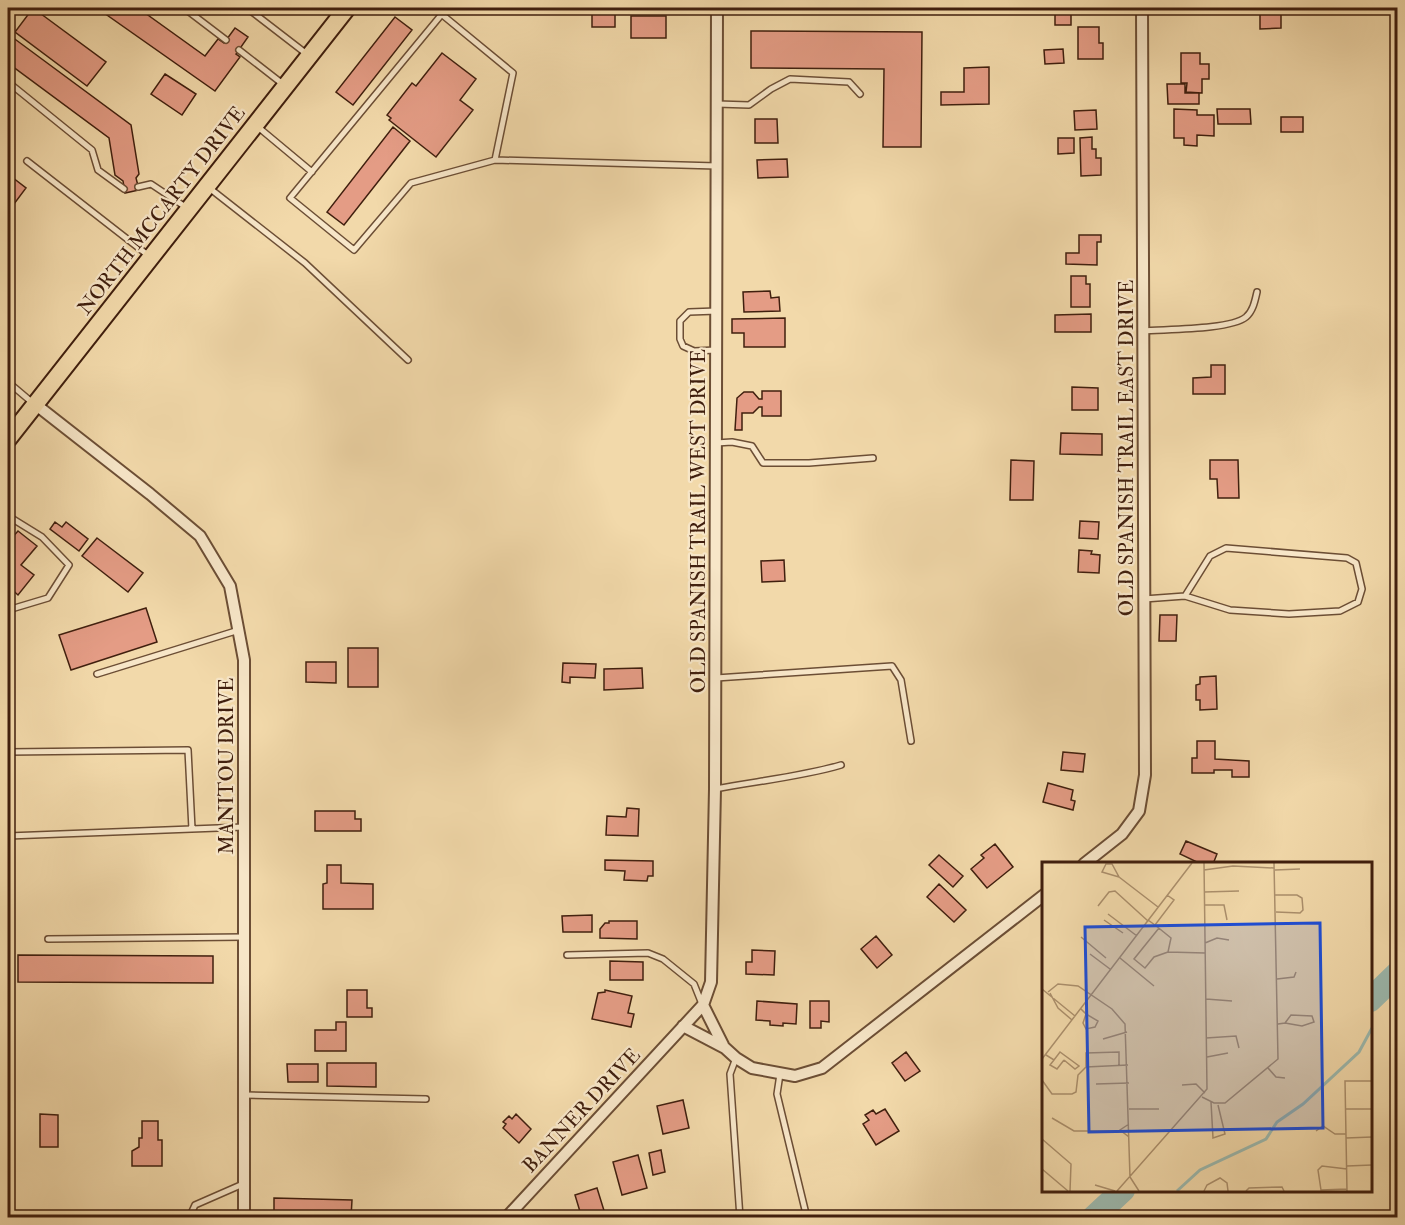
<svg xmlns="http://www.w3.org/2000/svg" width="1405" height="1225" font-family="'IM FELL Double Pica',serif">
<style>
.lines{fill:none;stroke-linecap:round;stroke-linejoin:round}
.river{stroke:#9cb9ae;stroke-width:24}
.building{fill:#e49c85;stroke:#401f0e;stroke-width:1.5}
.service-casing{stroke:#6c4e35;stroke-width:8}
.minor-casing{stroke:#6c4e35;stroke-width:14}
.primary-casing{stroke:#401f0e;stroke-width:20}
.service{stroke:#f7e6c8;stroke-width:5}
.minor{stroke:#f7e6c8;stroke-width:10}
.primary{stroke:#f2d9aa;stroke-width:16}
.labels{text-anchor:middle;stroke-width:4.5;stroke-linejoin:round;paint-order:stroke}
.street-label{font-size:20px;fill:#401f0e;stroke:#f7e6c8}
.inset-river{fill:none;stroke:#9cb9ae;stroke-width:3}
.inset-road{fill:none;stroke:#ab8f6c;stroke-width:1.5}
.view{fill:#1d4ed8;fill-opacity:0.15;stroke:#1d4ed8;stroke-width:3}
.inset-edge{fill:none;stroke:#401f0e;stroke-width:3}
</style>
<rect width="100%" height="100%" fill="#f2d9aa"/>
<filter id="stains"><feTurbulence type="fractalNoise" baseFrequency=".00333" numOctaves="4"/><feColorMatrix values="0 0 0 0 .2 0 0 0 0 .09 0 0 0 0 .02 0 0 0 .5 -.17"/></filter>
<radialGradient id="worn" r=".72"><stop offset=".6" stop-color="#630" stop-opacity="0"/><stop offset="1" stop-color="#630" stop-opacity=".3"/></radialGradient>
<g class="lines">
<!-- river -->
<path class="river" d="M 1370,1000 L 1398,973
M 1093,1218 L 1123,1190"/>
</g>
<!-- building -->
<path class="building" d="M 33,8 L 106,62 L 87,86 L 15,32 Z
M 97,8 L 138,8 L 205,56 L 218,39 L 224,43 L 235,28 L 248,37 L 236,54 L 240,57 L 215,91 Z
M 1048,8 L 1099,8 L 1099,10 L 1048,10 Z
M 592,11 L 615,11 L 615,27 L 592,27 Z
M 1055,11 L 1071,11 L 1071,25 L 1055,25 Z
M 1260,13 L 1281,13 L 1281,28 L 1260,29 Z
M 631,16 L 666,16 L 666,38 L 631,38 Z
M 395,17 L 412,30 L 353,105 L 336,92 Z
M 1078,27 L 1099,27 L 1099,43 L 1103,43 L 1103,59 L 1078,59 Z
M 751,31 L 922,32 L 921,147 L 883,147 L 884,69 L 751,68 Z
M 8,34 L 131,125 L 139,174 L 136,178 L 139,190 L 125,193 L 123,181 L 115,175 L 109,138 L 8,63 Z
M 1063,49 L 1064,63 L 1045,64 L 1044,50 Z
M 442,53 L 476,79 L 460,100 L 473,110 L 436,157 L 389,120 L 391,118 L 387,115 L 412,83 L 416,86 Z
M 1181,53 L 1200,53 L 1200,64 L 1209,64 L 1209,79 L 1202,79 L 1202,93 L 1186,92 L 1187,83 L 1181,83 Z
M 989,67 L 989,104 L 941,105 L 941,92 L 964,92 L 964,68 Z
M 165,74 L 196,94 L 182,115 L 151,94 Z
M 1167,84 L 1185,84 L 1185,93 L 1199,93 L 1199,104 L 1168,104 Z
M 1174,109 L 1197,110 L 1197,115 L 1214,115 L 1214,136 L 1197,135 L 1197,146 L 1184,145 L 1184,138 L 1174,138 Z
M 1217,109 L 1250,109 L 1251,124 L 1218,124 Z
M 1096,110 L 1097,129 L 1075,130 L 1074,111 Z
M 1281,117 L 1303,117 L 1303,132 L 1281,132 Z
M 755,119 L 777,119 L 778,143 L 755,143 Z
M 393,127 L 410,141 L 344,225 L 327,212 Z
M 1092,137 L 1092,149 L 1096,149 L 1096,158 L 1101,158 L 1101,175 L 1081,176 L 1080,138 Z
M 1058,138 L 1074,138 L 1074,153 L 1058,154 Z
M 787,159 L 788,177 L 758,178 L 757,160 Z
M 8,174 L 26,188 L 8,212 Z
M 1079,235 L 1101,235 L 1101,242 L 1097,242 L 1097,265 L 1066,264 L 1066,253 L 1079,253 Z
M 1071,276 L 1086,276 L 1086,284 L 1090,284 L 1090,307 L 1071,307 Z
M 770,291 L 771,298 L 779,297 L 780,311 L 744,312 L 743,292 Z
M 1091,314 L 1091,332 L 1055,332 L 1055,315 Z
M 785,318 L 785,347 L 744,347 L 744,333 L 732,333 L 732,319 Z
M 1211,365 L 1225,365 L 1225,394 L 1193,394 L 1193,378 L 1211,377 Z
M 1072,387 L 1098,388 L 1098,410 L 1072,410 Z
M 762,391 L 781,391 L 781,416 L 762,416 L 762,407 L 759,407 L 753,413 L 742,413 L 742,430 L 735,430 L 737,398 L 744,392 L 753,392 L 759,399 L 762,399 Z
M 1061,433 L 1102,434 L 1102,455 L 1060,454 Z
M 1011,460 L 1034,461 L 1033,500 L 1010,500 Z
M 1210,460 L 1238,460 L 1239,498 L 1218,498 L 1217,479 L 1210,479 Z
M 1080,521 L 1099,522 L 1098,539 L 1079,538 Z
M 55,522 L 62,527 L 66,522 L 88,539 L 79,551 L 50,529 Z
M 18,531 L 37,546 L 21,565 L 34,575 L 18,595 L 8,586 L 8,538 L 10,540 Z
M 97,538 L 143,573 L 128,592 L 82,556 Z
M 1079,550 L 1092,551 L 1091,554 L 1100,555 L 1099,573 L 1078,572 Z
M 784,560 L 785,581 L 762,582 L 761,561 Z
M 146,608 L 157,642 L 71,670 L 59,635 Z
M 1160,615 L 1177,615 L 1176,641 L 1159,641 Z
M 348,648 L 378,648 L 378,687 L 348,687 Z
M 306,662 L 336,662 L 336,683 L 306,682 Z
M 563,663 L 596,664 L 595,678 L 570,677 L 570,683 L 562,682 Z
M 642,668 L 643,688 L 604,690 L 604,669 Z
M 1216,676 L 1217,709 L 1200,710 L 1200,700 L 1196,700 L 1196,685 L 1200,684 L 1200,677 Z
M 1197,741 L 1215,741 L 1215,759 L 1249,761 L 1249,777 L 1232,777 L 1232,770 L 1214,770 L 1214,773 L 1192,773 L 1192,758 L 1197,758 Z
M 1063,752 L 1085,754 L 1083,772 L 1061,770 Z
M 1048,783 L 1073,790 L 1071,800 L 1075,801 L 1073,810 L 1043,802 Z
M 627,808 L 639,809 L 638,836 L 606,835 L 607,816 L 626,817 Z
M 315,811 L 355,811 L 355,819 L 361,819 L 361,831 L 315,831 Z
M 1186,841 L 1217,854 L 1213,864 L 1201,864 L 1180,854 Z
M 995,844 L 1013,867 L 987,888 L 971,869 L 984,858 L 981,855 Z
M 939,855 L 963,876 L 953,887 L 929,865 Z
M 605,860 L 653,861 L 653,876 L 648,876 L 647,881 L 624,880 L 625,871 L 605,870 Z
M 327,865 L 341,865 L 341,883 L 373,884 L 373,909 L 323,909 L 323,884 L 327,883 Z
M 939,884 L 966,910 L 954,922 L 927,897 Z
M 592,915 L 592,932 L 563,932 L 562,916 Z
M 609,921 L 637,921 L 637,939 L 600,938 L 600,929 L 605,923 L 609,923 Z
M 876,936 L 892,955 L 877,968 L 861,949 Z
M 752,950 L 775,951 L 774,975 L 746,974 L 746,962 L 752,962 Z
M 18,955 L 213,956 L 213,983 L 18,982 Z
M 610,961 L 643,962 L 643,980 L 610,980 Z
M 347,990 L 367,990 L 367,1008 L 372,1008 L 372,1017 L 347,1017 Z
M 605,990 L 632,996 L 628,1013 L 634,1014 L 631,1027 L 592,1019 L 598,993 L 605,992 Z
M 757,1001 L 797,1004 L 796,1024 L 783,1023 L 783,1026 L 770,1025 L 770,1021 L 756,1020 Z
M 810,1001 L 829,1001 L 829,1022 L 821,1021 L 821,1028 L 810,1028 Z
M 336,1022 L 346,1022 L 346,1051 L 315,1051 L 315,1030 L 336,1030 Z
M 906,1052 L 920,1071 L 905,1081 L 892,1063 Z
M 327,1063 L 376,1063 L 376,1087 L 327,1086 Z
M 287,1064 L 318,1064 L 318,1082 L 288,1082 Z
M 683,1100 L 689,1128 L 663,1134 L 657,1106 Z
M 885,1109 L 899,1131 L 876,1145 L 863,1124 L 869,1120 L 865,1115 L 873,1110 L 876,1114 Z
M 40,1114 L 58,1115 L 58,1147 L 40,1147 Z
M 516,1114 L 531,1129 L 519,1143 L 503,1128 L 506,1124 L 503,1122 L 509,1116 L 512,1119 Z
M 142,1121 L 158,1121 L 158,1140 L 162,1140 L 162,1166 L 132,1166 L 132,1151 L 139,1147 L 139,1138 L 142,1138 Z
M 661,1150 L 665,1172 L 653,1175 L 649,1153 Z
M 638,1155 L 647,1188 L 622,1195 L 613,1162 Z
M 597,1188 L 606,1217 L 588,1218 L 587,1214 L 581,1215 L 575,1195 Z
M 274,1198 L 352,1200 L 351,1218 L 274,1218 Z"/>
<g class="lines">
<!-- service casing -->
<g class="service-casing">
<path id="service" d="M 184,8 L 226,40
M 247,8 L 308,55
M 434,8 L 513,73 L 495,160 L 717,166
M 442,14 L 290,198 L 354,250 L 411,183 L 495,160
M 239,50 L 284,85
M 8,82 L 92,150 L 98,170 L 124,189
M 717,104 L 749,105 L 771,89 L 790,79 L 849,82 L 860,94
M 258,127 L 312,172
M 27,161 L 149,256
M 138,187 L 151,184 L 187,208
M 208,187 L 305,263 L 408,360
M 1143,331 C 1166,329 1230,330 1246,317 C 1253,311 1255,301 1257,292
M 716,350 L 694,351 L 683,346 L 680,339 L 680,321 L 689,312 L 717,311
M 8,382 L 34,404
M 716,443 L 732,442 L 752,446 L 763,463 L 809,463 L 873,458
M 8,516 L 42,537 L 69,565 L 48,598 L 8,610
M 1144,599 L 1185,596 L 1210,556 L 1226,548 L 1347,558 L 1356,563 L 1362,589 L 1358,602 L 1340,611 L 1289,614 L 1230,610 L 1185,596
M 97,674 L 239,630
M 716,678 L 892,666 L 901,680 L 911,741
M 8,752 L 188,750 L 192,829
M 715,789 C 757,781 800,777 841,765
M 8,836 L 244,827
M 48,939 L 244,937
M 567,955 L 648,953 L 663,959 L 694,984 L 702,1004
M 736,1058 L 730,1074 L 740,1218
M 780,1074 L 777,1094 L 807,1218
M 244,1095 L 426,1099
M 189,1218 L 195,1205 L 243,1184"/>
</g>
<!-- minor casing -->
<g class="minor-casing">
<path id="minor" d="M 35,404 L 150,494 L 200,536 L 230,586 L 244,660 L 244,1218
M 1084,864 L 1122,834 L 1139,811 L 1145,775 L 1142,8
M 703,1005 L 723,1045
M 683,1026 L 725,1048 L 736,1058 L 752,1068 L 795,1076 L 822,1068 L 1044,895
M 506,1218 L 703,1005 L 711,982 L 715,789 L 717,8"/>
</g>
<!-- primary casing -->
<g class="primary-casing">
<path id="primary" d="M 8,439 L 347,8"/>
</g>
<!-- service -->
<use href="#service" class="service"/>
<!-- minor -->
<use href="#minor" class="minor"/>
<!-- primary -->
<use href="#primary" class="primary"/>
</g>
<g class="labels">
<!-- street labels -->
<g class="street-label">
<text transform="translate(161 210) rotate(-52)" y="7">NORTH MCCARTY DRIVE</text>
<text transform="translate(1126 448) rotate(-90)" y="7">OLD SPANISH TRAIL EAST DRIVE</text>
<text transform="translate(698 521) rotate(-90)" y="7">OLD SPANISH TRAIL WEST DRIVE</text>
<text transform="translate(226 766) rotate(-90)" y="7">MANITOU DRIVE</text>
<text transform="translate(581 1110) rotate(-47)" y="7">BANNER DRIVE</text>
</g>
</g>
<!-- overview -->
<g transform="translate(1042 862)">
<rect width="330" height="330" fill="#f2d9aa"/>
<path class="inset-river" d="M 135,329 L 158,308 L 224,277 L 235,260 L 261,242 L 317,190 L 330,166"/>
<path class="inset-road" d="M 64,2 L 70,2 L 77,15 L 60,10 ZM 162,8 L 191,4 L 232,6M 233,8 L 258,7M 77,15 L 116,45M 162,30 L 197,29M 233,33 L 255,33 L 260,36 L 261,48 L 258,51 L 234,50M 163,43 L 182,43 L 185,58M 56,44 L 67,30 L 73,29 L 106,59M 66,52 L 95,74M 62,58 L 81,71M 106,58 L 113,63 L 132,38 L 125,33M 113,63 L 129,76 L 126,90 L 163,91M 117,66 L 92,97 L 103,106 L 112,95 L 126,90M 39,75 L 64,96M 163,81 L 175,76 L 187,78M 48,92 L 68,107M 78,96 L 112,124M 235,117 L 252,115 L 254,110M 0,127 L 33,154M 6,130 L 16,122 L 36,124 L 70,147 L 83,162 L 88,315 L 97,329M 8,131 L 16,146 L 30,158M 164,137 L 190,139M 39,147 L 44,152 L 41,161 L 44,167 L 53,165 L 56,159 L 44,152M 236,162 L 243,161 L 249,153 L 270,154 L 272,160 L 260,164 L 243,161M 164,176 L 194,174 L 197,186M 61,177 L 85,170M 4,193 L 12,198 L 18,190 L 37,204 L 33,207 L 22,198M 165,195 L 186,191M 0,197 L 150,1M 12,198 L 8,203 L 15,207 L 22,198M 44,205 L 44,191 L 77,190 L 77,203M 226,206 L 234,215 L 243,216M 0,218 L 10,232 L 30,232 L 34,230 L 36,213 L 44,205 L 86,203M 54,222 L 87,221M 140,223 L 154,222 L 163,231M 160,235 L 172,241 L 183,241 L 236,197 L 232,1M 169,240 L 171,276 L 183,272 L 176,243M 87,247 L 117,247M 303,247 L 330,247M 10,256 L 32,269 L 78,269M 87,262 L 78,268 L 87,275M 274,269 L 281,264 L 293,272 L 304,272M 304,276 L 330,275M 0,277 L 29,302 L 28,329M 305,304 L 330,303M 0,307 L 26,329M 305,307 L 280,304 L 276,308 L 279,328 L 305,327M 53,323 L 73,329M 75,329 L 165,227 L 162,1M 162,329 L 165,323 L 178,316 L 185,321 L 186,329M 204,329 L 207,326 L 240,325 L 242,329M 305,329 L 303,219 L 330,219"/>
<path class="view" d="M 278,61 L 281,266 L 47,270 L 43,65 Z"/>
<rect width="330" height="330" class="inset-edge"/>
</g>
<!-- margin -->
<rect width="1405" height="1225" fill="none" stroke="#f2d9aa" stroke-width="30"/>
<rect x="9" y="9" width="1387" height="1207" fill="none" stroke="#401f0e" stroke-width="3"/>
<rect x="15" y="15" width="1375" height="1195" fill="none" stroke="#401f0e" stroke-width="1.5"/>
<rect width="100%" height="100%" filter="url(#stains)"/>
<rect width="100%" height="100%" fill="url(#worn)"/>
</svg>
